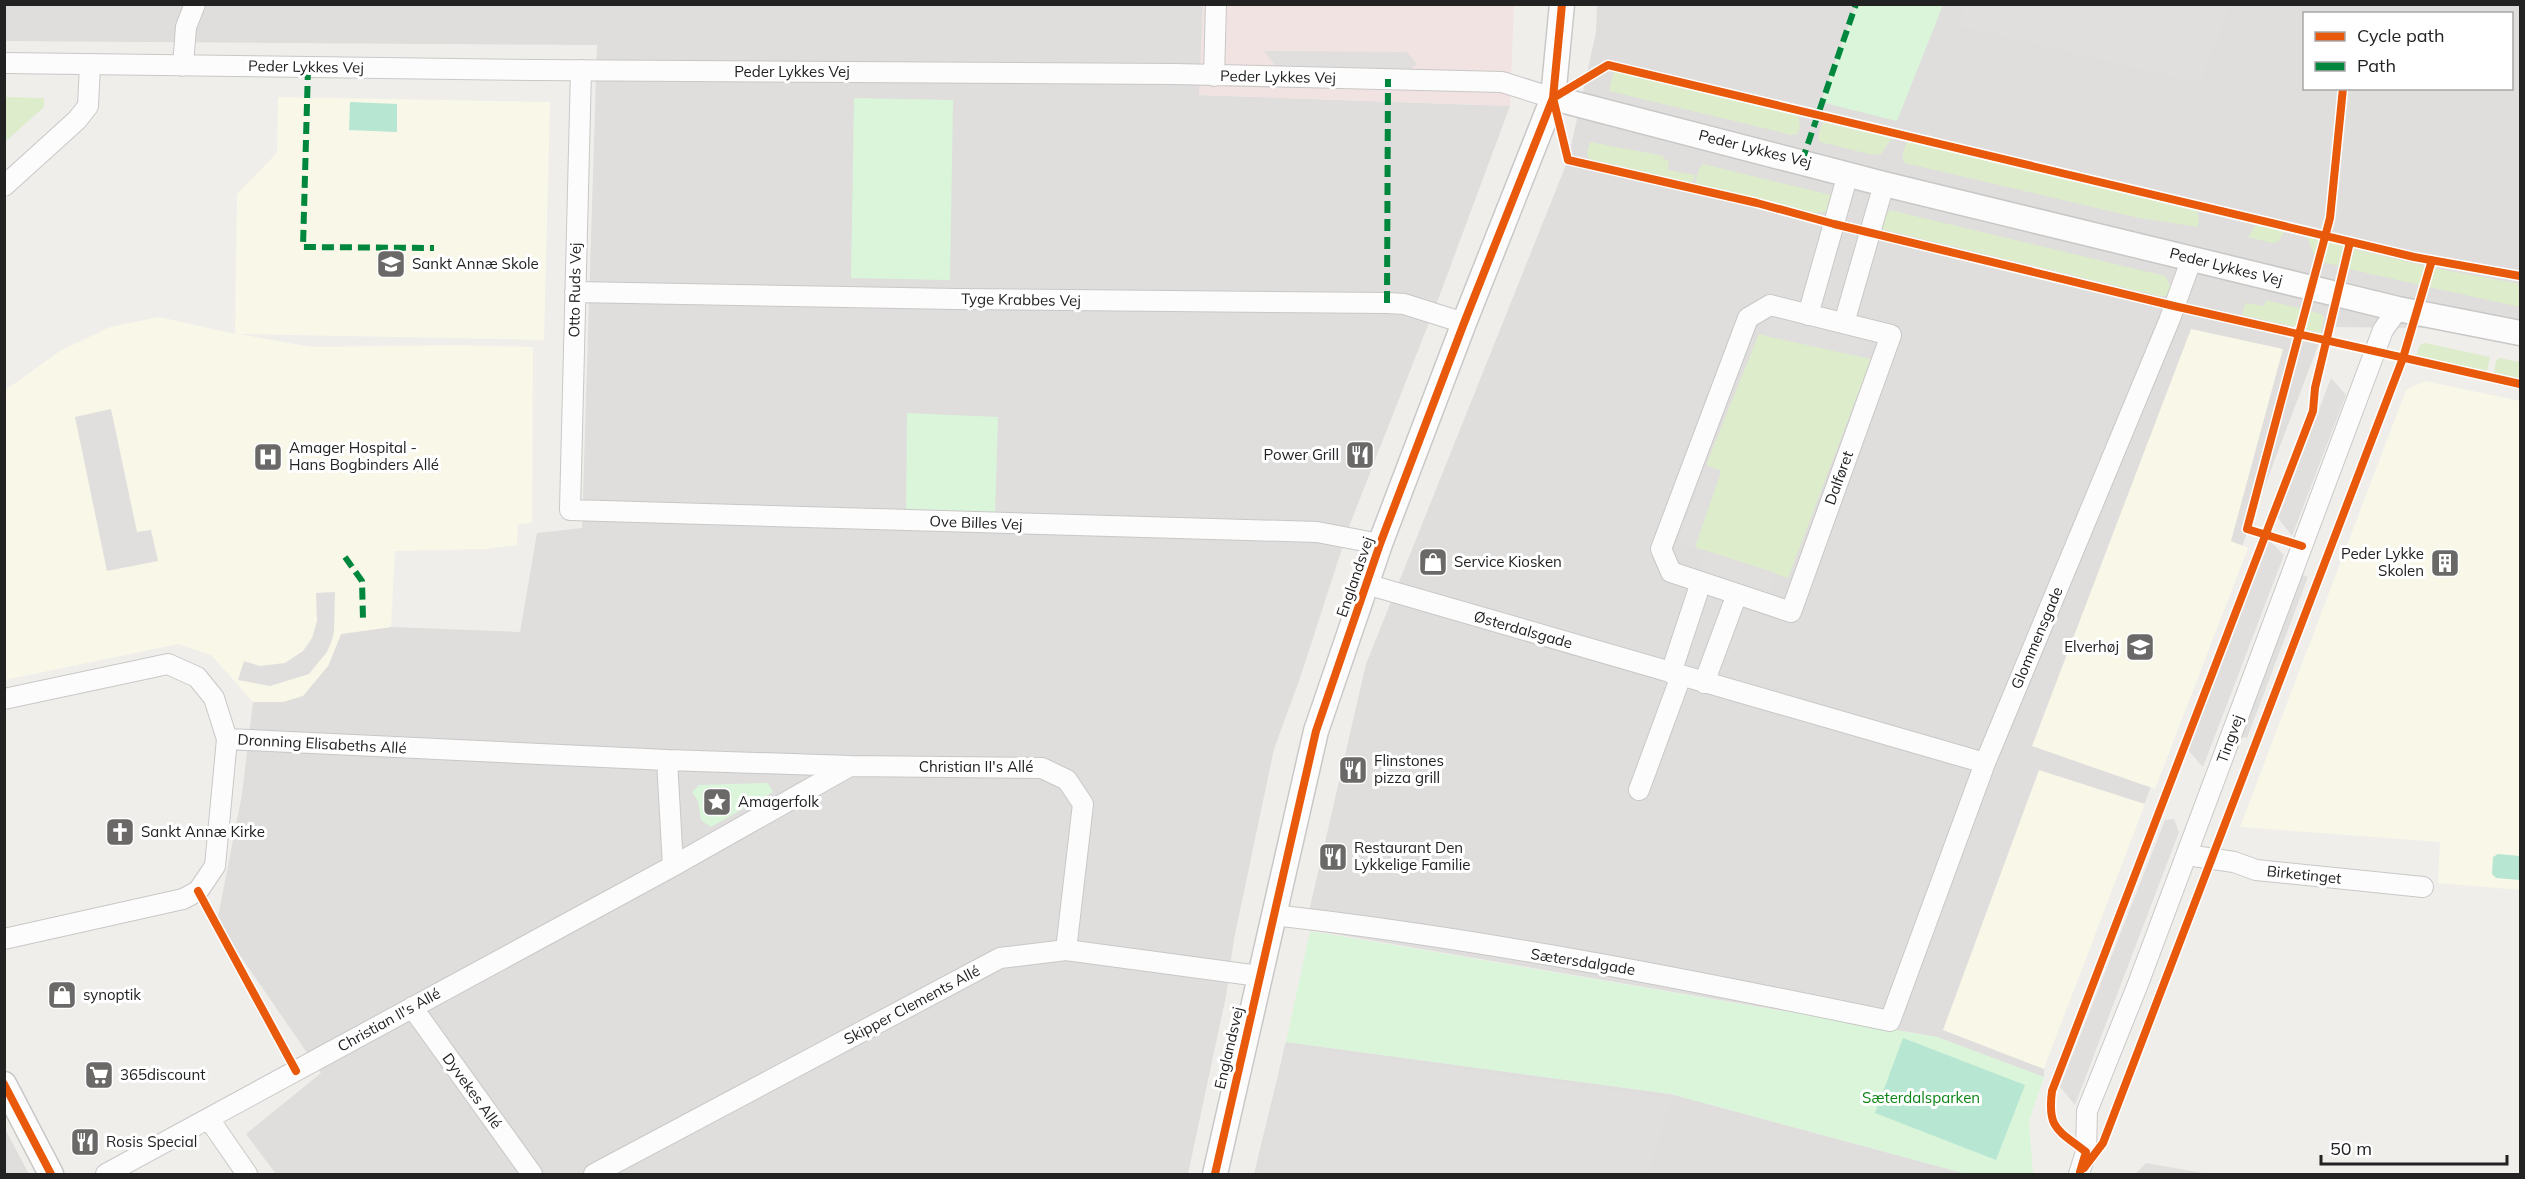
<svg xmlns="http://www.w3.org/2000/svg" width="2525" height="1179" font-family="Mulish,sans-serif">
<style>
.residential{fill:#dfdedc;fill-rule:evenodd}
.commercial{fill:#f1e3e1}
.education{fill:#f8f7e8}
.grass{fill:#ddeccb}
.park{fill:#daf5da}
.pitch{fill:#b7e6d2}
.parking{fill:#e0dfde}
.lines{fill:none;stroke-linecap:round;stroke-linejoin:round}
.minor-casing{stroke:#c9c8c7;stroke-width:22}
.tertiary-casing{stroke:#c9c8c7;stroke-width:27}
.minor{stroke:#fdfcfc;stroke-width:20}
.tertiary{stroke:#fdfcfc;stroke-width:24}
.quiet{stroke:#00873e;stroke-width:6;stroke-dasharray:12 6;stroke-linecap:butt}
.cycleway-casing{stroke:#fff;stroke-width:11}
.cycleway{stroke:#e8590c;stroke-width:8}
.labels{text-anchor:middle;stroke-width:6;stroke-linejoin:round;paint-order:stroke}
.street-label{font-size:15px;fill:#222;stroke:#fff}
.poi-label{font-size:15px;fill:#222;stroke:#fff;text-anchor:start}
.park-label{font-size:15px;fill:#0c8416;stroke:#fff}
</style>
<rect width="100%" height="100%" fill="#f0eeeb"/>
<!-- residential -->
<path class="residential" d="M 5,4 L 1203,4 L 1200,95 L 1510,106 L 1439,297 L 1350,524 L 1300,678 L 1274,749 L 1234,939 L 1226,996 L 1188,1174 L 276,1174 L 246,1134 L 321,1073 L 217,922 L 242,794 L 253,702 L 283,702 L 328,666 L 341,634 L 391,627 L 520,632 L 537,533 L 582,528 L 597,45 L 5,41 Z
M 1597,5 L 2520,5 L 2520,329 L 2325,327 L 2044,1069 L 2044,1077 L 1937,1037 L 1305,929 L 1366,664 L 1568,160 L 1596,32 ZM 2304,14 L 2512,14 L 2512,88 L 2304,88 Z
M 1286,1042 L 1671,1094 L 1967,1174 L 1254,1174 Z
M 4,1129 L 5,1129 L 29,1174 L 5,1174 Z"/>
<!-- commercial -->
<path class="commercial" d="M 1203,5 L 1514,5 L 1510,106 L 1199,95 Z"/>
<!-- education -->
<path class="education" d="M 278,97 L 550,102 L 544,340 L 239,334 L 312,347 L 457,345 L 533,347 L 532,523 L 518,524 L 517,545 L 487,549 L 395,551 L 391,627 L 341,634 L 328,666 L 303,696 L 283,702 L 253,702 L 211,655 L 178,644 L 5,680 L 4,391 L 60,351 L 110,327 L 159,317 L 235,334 L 237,194 L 277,153 Z
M 2191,329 L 2283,349 L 2231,541 L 2248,548 L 2155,789 L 2032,746 Z
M 2425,381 L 2520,401 L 2520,890 L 2438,883 L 2440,842 L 2240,827 L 2406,390 Z
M 2039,770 L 2145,804 L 2044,1069 L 1943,1030 Z"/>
<!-- grass -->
<path class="grass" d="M 1614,71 L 1798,114 L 1800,128 L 1797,134 L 1792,135 L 1609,91 Z
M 5,97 L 44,98 L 44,107 L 5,142 Z
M 1831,122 L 1893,136 L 1881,154 L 1873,155 L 1820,142 L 1818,137 L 1822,123 Z
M 1910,140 L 2197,211 L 2199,221 L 2198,227 L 2139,218 L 1905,163 L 1902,158 L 1906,143 Z
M 1590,142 L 1664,156 L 1663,159 L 1669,160 L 1668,170 L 1695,175 L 1692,183 L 1589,159 L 1587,155 Z
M 1703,164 L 1831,195 L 1831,211 L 1816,213 L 1695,184 L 1699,169 Z
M 1890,210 L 2165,276 L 2170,285 L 2168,296 L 2159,296 L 1881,229 L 1883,217 Z
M 2260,225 L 2285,231 L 2278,242 L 2272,243 L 2248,237 L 2255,226 Z
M 2307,237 L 2344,246 L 2340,266 L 2317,261 Z
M 2354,249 L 2425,266 L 2420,285 L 2349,269 Z
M 2434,268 L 2520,284 L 2520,307 L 2429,287 Z
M 2266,300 L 2322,314 L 2324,318 L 2321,333 L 2242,315 L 2245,303 L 2264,306 Z
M 1759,334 L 1871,359 L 1788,578 L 1695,547 L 1721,471 L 1706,465 Z
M 2425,343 L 2490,357 L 2487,371 L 2416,356 L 2420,345 Z
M 2499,358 L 2520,362 L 2520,378 L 2494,373 L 2496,361 Z"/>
<!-- park -->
<path class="park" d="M 1856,5 L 1943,5 L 1897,121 L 1821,102 Z
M 854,98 L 953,100 L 950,280 L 851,278 Z
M 907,413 L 998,417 L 995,517 L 906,512 Z
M 768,783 L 773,792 L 711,827 L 701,820 L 698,801 L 692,792 L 699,785 Z
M 1310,931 L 1937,1037 L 2044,1077 L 2029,1121 L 2033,1174 L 1967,1174 L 1671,1094 L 1286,1042 Z"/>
<!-- pitch -->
<path class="pitch" d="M 350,102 L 397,104 L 397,132 L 349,130 Z
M 2498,854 L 2520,856 L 2520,880 L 2496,878 L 2492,874 L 2493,857 Z
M 1903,1038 L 2025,1085 L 1996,1160 L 1875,1113 Z"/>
<!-- parking -->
<path class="parking" d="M 1965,5 L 1965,4 L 2230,5 L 2200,83 L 1957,25 Z
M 1264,51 L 1407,52 L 1417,64 L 1411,69 L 1277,68 Z
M 1771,316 L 1868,339 L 1862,357 L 1766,336 Z
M 2331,378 L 2346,395 L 2292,536 L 2278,518 Z
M 111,409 L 137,532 L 151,530 L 158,561 L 107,571 L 75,417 Z
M 1706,465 L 1721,471 L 1695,547 L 1679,542 Z
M 2269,540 L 2284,555 L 2203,767 L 2188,750 Z
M 1704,550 L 1776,573 L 1771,591 L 1699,568 Z
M 2299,574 L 2308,577 L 2247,738 L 2239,736 Z
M 335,592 L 334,631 L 332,640 L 327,652 L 309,674 L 270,686 L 238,680 L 244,661 L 260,666 L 285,663 L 303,651 L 312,638 L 317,621 L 316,593 Z
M 2174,819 L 2179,832 L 2075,1105 L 2060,1087 L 2165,820 Z
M 1285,1044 L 1671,1099 L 1648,1174 L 1259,1174 Z
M 2146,1163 L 2209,1174 L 2136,1173 Z"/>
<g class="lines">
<!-- minor casing -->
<g class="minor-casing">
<path id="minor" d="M 4,63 L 535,70 L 1175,74 L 1502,82 L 1553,98
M 183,66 L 186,27 L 195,4
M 581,70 L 570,510 L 1317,532 L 1380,544
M 1214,76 L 1216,4
M 4,186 L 77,120 L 88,106 L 90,65
M 575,292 L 956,299 L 1387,303 L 1404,304 L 1464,323
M 1770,305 L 1891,335 L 1791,612 L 1671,572 L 1661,549 L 1748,318 Z
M 1808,315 L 1848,174
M 1844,323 L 1884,184
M 1366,584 L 1985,763
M 1671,673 L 1701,582
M 1704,683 L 1737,594
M 4,699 L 168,664 L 197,677 L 214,698 L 227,739 L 215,866 L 198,891 L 183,899 L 4,939
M 227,739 L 667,760
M 1639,790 L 1681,676
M 2187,855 L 2234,862 L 2256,870 L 2423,887
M 673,866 L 667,760 L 850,766 L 1042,768 L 1067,780 L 1083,804 L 1066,950
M 1273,915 C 1480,938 1686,979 1890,1021 L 1985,763 L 2169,321 L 2192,258
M 412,1007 L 532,1174
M 209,1119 L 247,1174
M 106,1174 L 673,866 L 850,766
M 594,1174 L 1000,958 L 1066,950 L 1259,976
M 2079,1174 L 2086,1152 L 2087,1111 L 2138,984 L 2383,330 L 2398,309"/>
</g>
<!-- tertiary casing -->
<g class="tertiary-casing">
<path id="tertiary" d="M 1553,98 L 1884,184 L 2398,309 L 2520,333
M 4,1084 L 51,1174
M 1215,1174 L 1316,731 L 1380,544 L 1464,323 L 1553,98 L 1562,4"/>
</g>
<!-- minor -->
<use href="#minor" class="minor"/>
<!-- tertiary -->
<use href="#tertiary" class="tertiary"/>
<!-- quiet -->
<path class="quiet" d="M 308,68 L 303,247 L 434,248
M 1802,161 L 1856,4
M 1387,303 L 1388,79
M 345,557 L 362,581 L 363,619"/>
<!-- cycleway casing -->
<g class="cycleway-casing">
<path id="cycleway" d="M 1553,98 L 1568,160 L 1757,203 L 1834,224 L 2174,306 L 2520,384
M 1553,98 L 1608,65 L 2414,257 L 2520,276
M 2302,546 L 2247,529 L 2330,218 L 2343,88
M 198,891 L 296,1071
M 4,1084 L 51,1174
M 2084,1168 L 2103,1143 L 2403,358 L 2432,260
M 2080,1172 L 2086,1152 C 2058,1130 2047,1129 2052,1091 L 2313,411 L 2315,388 L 2350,242
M 1215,1174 L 1316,731 L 1380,544 L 1464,323 L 1553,98 L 1562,4"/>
</g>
<!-- cycleway -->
<use href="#cycleway" class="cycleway"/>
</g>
<!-- icons -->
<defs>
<g id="school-square" transform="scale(1.5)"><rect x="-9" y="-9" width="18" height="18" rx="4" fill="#6a6968" stroke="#fff"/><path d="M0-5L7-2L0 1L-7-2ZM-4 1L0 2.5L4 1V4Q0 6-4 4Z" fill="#fff"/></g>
<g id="restaurant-square" transform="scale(1.5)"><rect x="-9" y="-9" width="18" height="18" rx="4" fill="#6a6968" stroke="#fff"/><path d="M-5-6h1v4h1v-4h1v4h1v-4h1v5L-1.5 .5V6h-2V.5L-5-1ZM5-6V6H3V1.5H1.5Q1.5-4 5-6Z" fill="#fff"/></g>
<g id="hospital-square" transform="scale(1.5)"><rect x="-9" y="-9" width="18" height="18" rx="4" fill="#6a6968" stroke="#fff"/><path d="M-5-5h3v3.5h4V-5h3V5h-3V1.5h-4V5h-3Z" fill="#fff"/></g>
<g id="shop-square" transform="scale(1.5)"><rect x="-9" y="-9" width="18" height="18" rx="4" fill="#6a6968" stroke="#fff"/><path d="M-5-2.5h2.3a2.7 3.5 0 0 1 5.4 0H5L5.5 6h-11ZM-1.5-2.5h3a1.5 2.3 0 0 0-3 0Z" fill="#fff"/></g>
<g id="building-square" transform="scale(1.5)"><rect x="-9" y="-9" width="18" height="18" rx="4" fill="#6a6968" stroke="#fff"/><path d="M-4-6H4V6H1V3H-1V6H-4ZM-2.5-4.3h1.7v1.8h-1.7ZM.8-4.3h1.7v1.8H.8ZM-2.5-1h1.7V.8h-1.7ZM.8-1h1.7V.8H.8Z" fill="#fff"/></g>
<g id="sight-square" transform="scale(1.5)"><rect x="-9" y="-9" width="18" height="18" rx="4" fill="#6a6968" stroke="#fff"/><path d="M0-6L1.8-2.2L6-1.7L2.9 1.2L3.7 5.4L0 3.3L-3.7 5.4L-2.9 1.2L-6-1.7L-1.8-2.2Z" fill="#fff"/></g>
<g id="church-square" transform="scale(1.5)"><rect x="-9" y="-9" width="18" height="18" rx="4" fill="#6a6968" stroke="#fff"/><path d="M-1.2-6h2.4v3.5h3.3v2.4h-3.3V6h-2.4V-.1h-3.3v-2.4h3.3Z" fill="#fff"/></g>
<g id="supermarket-square" transform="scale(1.5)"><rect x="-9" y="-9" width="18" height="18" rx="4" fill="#6a6968" stroke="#fff"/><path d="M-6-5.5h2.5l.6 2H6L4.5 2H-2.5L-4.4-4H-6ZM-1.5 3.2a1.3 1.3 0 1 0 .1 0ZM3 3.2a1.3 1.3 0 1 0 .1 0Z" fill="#fff"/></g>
</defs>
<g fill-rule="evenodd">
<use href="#school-square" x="391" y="264"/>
<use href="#restaurant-square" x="1360" y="455"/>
<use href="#hospital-square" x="268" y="457"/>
<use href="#shop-square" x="1433" y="562"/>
<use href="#building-square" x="2445" y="563"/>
<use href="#school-square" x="2140" y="647"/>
<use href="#restaurant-square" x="1353" y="770"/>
<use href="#sight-square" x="717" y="802"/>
<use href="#church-square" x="120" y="832"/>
<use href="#restaurant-square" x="1333" y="857"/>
<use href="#shop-square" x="62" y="995"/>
<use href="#supermarket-square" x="99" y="1075"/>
<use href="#restaurant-square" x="85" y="1142"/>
</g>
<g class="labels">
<!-- street labels -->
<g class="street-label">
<text transform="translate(306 67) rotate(1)" y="5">Peder Lykkes Vej</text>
<text x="792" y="77">Peder Lykkes Vej</text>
<text transform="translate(1278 77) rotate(1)" y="5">Peder Lykkes Vej</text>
<text transform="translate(1755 149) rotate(14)" y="5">Peder Lykkes Vej</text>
<text transform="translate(2226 267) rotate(14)" y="5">Peder Lykkes Vej</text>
<text transform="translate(575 290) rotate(-89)" y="5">Otto Ruds Vej</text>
<text transform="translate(1021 300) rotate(1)" y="5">Tyge Krabbes Vej</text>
<text transform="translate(1839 478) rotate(-70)" y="5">Dalføret</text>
<text transform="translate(976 523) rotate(2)" y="5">Ove Billes Vej</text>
<text transform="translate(1355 577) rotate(-71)" y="5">Englandsvej</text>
<text transform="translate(1523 630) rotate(16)" y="5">Østerdalsgade</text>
<text transform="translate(2037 638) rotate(-67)" y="5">Glommensgade</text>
<text transform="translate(2230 739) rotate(-70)" y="5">Tingvej</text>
<text transform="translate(322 744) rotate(3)" y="5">Dronning Elisabeths Allé</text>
<text x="976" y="772">Christian II's Allé</text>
<text transform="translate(2304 875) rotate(6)" y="5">Birketinget</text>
<text transform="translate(1583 962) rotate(9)" y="5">Sætersdalgade</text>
<text transform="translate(912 1005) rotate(-28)" y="5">Skipper Clements Allé</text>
<text transform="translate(389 1020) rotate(-29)" y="5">Christian II's Allé</text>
<text transform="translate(1229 1048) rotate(-77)" y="5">Englandsvej</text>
<text transform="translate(472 1091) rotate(54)" y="5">Dyvekes Allé</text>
</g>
<!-- poi labels -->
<g class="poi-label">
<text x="412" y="269">Sankt Annæ Skole</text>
<text x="289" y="453">Amager Hospital -<tspan x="289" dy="17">Hans Bogbinders Allé</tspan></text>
<text x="1339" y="460" text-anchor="end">Power Grill</text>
<text x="2424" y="559" text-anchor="end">Peder Lykke<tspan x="2424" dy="17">Skolen</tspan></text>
<text x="1454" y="567">Service Kiosken</text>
<text x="2119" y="652" text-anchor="end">Elverhøj</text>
<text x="1374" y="766">Flinstones<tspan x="1374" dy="17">pizza grill</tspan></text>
<text x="738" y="807">Amagerfolk</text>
<text x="141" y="837">Sankt Annæ Kirke</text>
<text x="1354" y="853">Restaurant Den<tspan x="1354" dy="17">Lykkelige Familie</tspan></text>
<text x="83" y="1000">synoptik</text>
<text x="120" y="1080">365discount</text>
<text x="106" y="1147">Rosis Special</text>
</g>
<!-- park labels -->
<g class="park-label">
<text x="1921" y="1103">Sæterdalsparken</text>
</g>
</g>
<!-- border -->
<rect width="2525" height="1179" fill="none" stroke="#222222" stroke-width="12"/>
<!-- legend -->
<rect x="2303" y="12" width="210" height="78" fill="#ffffff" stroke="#a7a7a7" stroke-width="1.5"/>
<rect x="2315" y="32" width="30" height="9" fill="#e8590c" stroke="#a7a7a7" stroke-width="1.5"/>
<text x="2357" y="42" font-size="18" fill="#222222">Cycle path</text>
<rect x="2315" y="62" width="30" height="9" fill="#00873e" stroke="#a7a7a7" stroke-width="1.5"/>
<text x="2357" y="72" font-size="18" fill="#222222">Path</text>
<!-- scale -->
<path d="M2321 1155v9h186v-9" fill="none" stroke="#222222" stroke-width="3"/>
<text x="2330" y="1155" font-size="18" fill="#222222" stroke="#ffffff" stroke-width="4.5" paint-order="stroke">50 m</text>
</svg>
